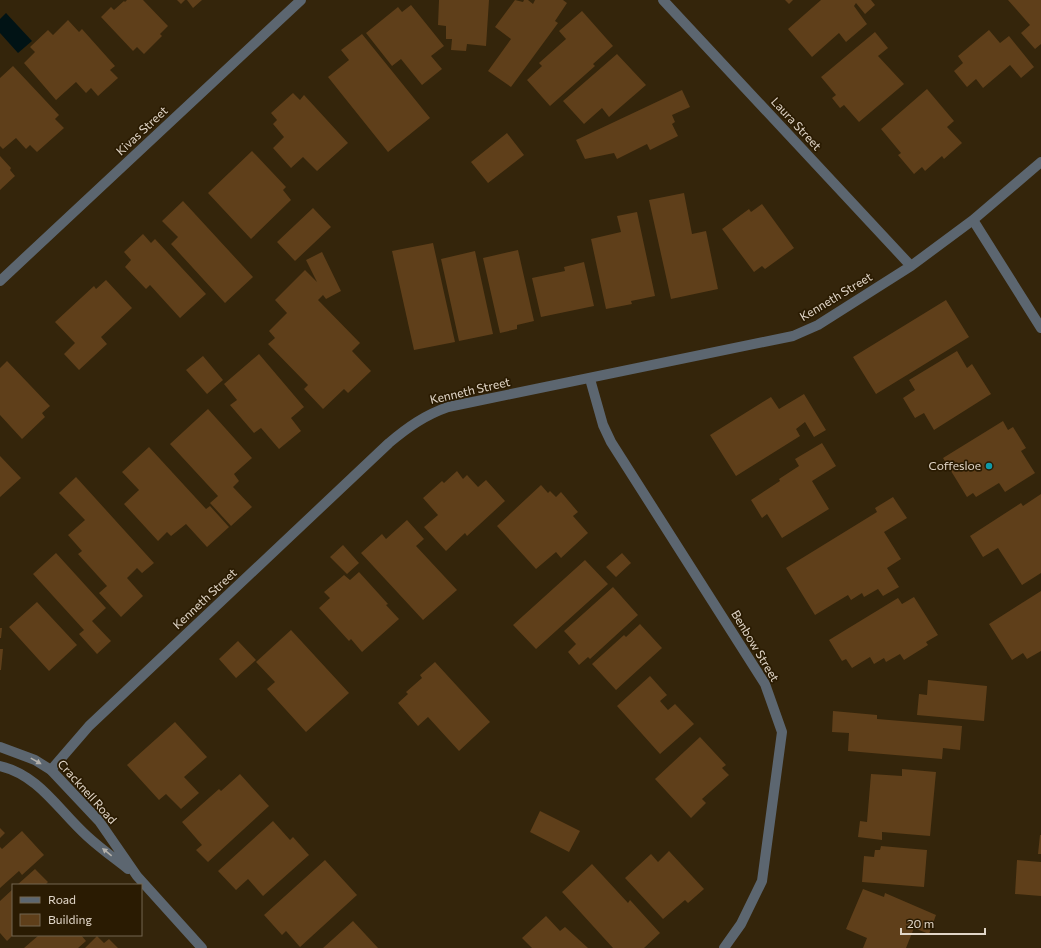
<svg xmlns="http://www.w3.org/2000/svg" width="1041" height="948" font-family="Commissioner,sans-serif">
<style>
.water{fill:#011315}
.building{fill:#5f3f1a}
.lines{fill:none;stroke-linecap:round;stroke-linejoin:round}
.minor{stroke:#5c6670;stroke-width:10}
.tertiary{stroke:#5c6670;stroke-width:10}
.oneway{fill:#b2afa9}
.culture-dot{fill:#0f9aa8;stroke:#2a1b02;stroke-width:1.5}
.labels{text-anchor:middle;stroke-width:3.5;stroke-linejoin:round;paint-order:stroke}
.street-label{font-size:12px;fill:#e1d6c8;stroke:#2a1b02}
.poi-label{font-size:12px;fill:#e1d6c8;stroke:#2a1b02;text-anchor:end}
</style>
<rect width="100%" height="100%" fill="#34250b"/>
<!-- water -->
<path class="water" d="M 6,13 L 32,41 L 18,53 L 0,33 L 0,19 Z"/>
<!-- building -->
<path class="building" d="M 127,0 L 143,0 L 168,26 L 160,34 L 162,36 L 144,54 L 137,47 L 133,51 L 101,17 L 111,7 L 114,10 L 124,1 L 125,2 Z
M 177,0 L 185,0 L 181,4 Z
M 187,0 L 202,0 L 193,8 Z
M 439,0 L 489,0 L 486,46 L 467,44 L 466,51 L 451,50 L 452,39 L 446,39 L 446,26 L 438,25 Z
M 515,0 L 523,2 L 524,0 L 528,0 L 533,4 L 535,0 L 563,0 L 567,3 L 555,21 L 558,23 L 511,87 L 488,71 L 511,39 L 495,27 Z
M 785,0 L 793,0 L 789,4 Z
M 821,0 L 871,0 L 875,5 L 865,14 L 856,3 L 854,6 L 867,24 L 846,42 L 839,33 L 812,57 L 788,29 Z
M 1008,0 L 1041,0 L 1041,44 L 1035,49 L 1021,33 L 1030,25 Z
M 411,5 L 444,46 L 431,56 L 442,69 L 422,85 L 401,59 L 392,66 L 366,33 L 398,7 L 402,12 Z
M 582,11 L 613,46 L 593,64 L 595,66 L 550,106 L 527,80 L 542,66 L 539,63 L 566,39 L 559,31 Z
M 68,20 L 79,32 L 82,29 L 115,66 L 110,70 L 118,78 L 98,96 L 91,88 L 86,93 L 76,82 L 56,100 L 24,63 L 35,52 L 30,47 L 48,30 L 53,35 Z
M 989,30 L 1000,43 L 1009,36 L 1034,67 L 1021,78 L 1010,65 L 983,88 L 976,79 L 967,87 L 954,71 L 963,63 L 958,56 Z
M 875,32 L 888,48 L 878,56 L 904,84 L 859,122 L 844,105 L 840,108 L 832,98 L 836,95 L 821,77 Z
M 362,34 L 430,118 L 388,152 L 328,77 L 349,60 L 341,50 Z
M 617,54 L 646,85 L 609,117 L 602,108 L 584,124 L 563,101 Z
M 13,66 L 59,115 L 55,119 L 64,128 L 37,152 L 30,145 L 26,149 L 16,138 L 3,149 L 0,146 L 0,78 Z
M 927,89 L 954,121 L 947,127 L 962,143 L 944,159 L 942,156 L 925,171 L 922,167 L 914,174 L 898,155 L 901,153 L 881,129 Z
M 682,90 L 690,107 L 672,115 L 675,122 L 672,124 L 678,136 L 650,150 L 647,144 L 617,159 L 614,153 L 585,159 L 576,140 Z
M 293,93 L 300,100 L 304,95 L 348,143 L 317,171 L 303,157 L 291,168 L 273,148 L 284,137 L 273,124 L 277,120 L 271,113 Z
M 507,133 L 524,155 L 488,183 L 471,162 Z
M 252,151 L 286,187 L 283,190 L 291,200 L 251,239 L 208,193 Z
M 0,156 L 11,168 L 10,170 L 15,176 L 0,190 Z
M 684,193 L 692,234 L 706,231 L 718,289 L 671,299 L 649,200 Z
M 183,201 L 253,277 L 225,303 L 171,244 L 178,237 L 162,221 Z
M 762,204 L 794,248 L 765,269 L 762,266 L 754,272 L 722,229 L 749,209 L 751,212 Z
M 313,208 L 331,227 L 295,261 L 277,242 Z
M 637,212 L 655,296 L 631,301 L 632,304 L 606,309 L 591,239 L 621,232 L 617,216 Z
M 143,234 L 151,243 L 155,239 L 206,294 L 180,318 L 150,285 L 146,289 L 125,267 L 131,260 L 124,252 Z
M 433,243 L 455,342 L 414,350 L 392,251 Z
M 518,250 L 534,321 L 517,325 L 517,329 L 500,333 L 483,258 Z
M 475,251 L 493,334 L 459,341 L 441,259 Z
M 322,252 L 341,291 L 326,299 L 323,295 L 318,300 L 360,343 L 352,351 L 371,371 L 348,393 L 344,389 L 323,409 L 304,389 L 308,385 L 268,344 L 275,338 L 269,331 L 287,313 L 275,300 L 305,270 L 317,282 L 306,260 Z
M 584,262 L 594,306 L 541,317 L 532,278 L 565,271 L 564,267 Z
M 106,280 L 132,308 L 101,337 L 107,344 L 79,370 L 64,354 L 75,343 L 55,322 L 94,286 L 96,289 Z
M 946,300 L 969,337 L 876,394 L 853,357 Z
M 957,351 L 967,368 L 972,364 L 991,394 L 934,430 L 924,413 L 915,418 L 903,398 L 915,390 L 909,380 Z
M 259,354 L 304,407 L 291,418 L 301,431 L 279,449 L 261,428 L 254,433 L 230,405 L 237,400 L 224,384 Z
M 203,356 L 223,380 L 207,394 L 186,370 Z
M 7,361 L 50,406 L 42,413 L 45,417 L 22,439 L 0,415 L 0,368 Z
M 804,394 L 826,430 L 814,437 L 805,422 L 796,429 L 800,436 L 736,476 L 710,435 L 771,397 L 779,409 Z
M 208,409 L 252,458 L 234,474 L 239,481 L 233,487 L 252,507 L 231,526 L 210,503 L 218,496 L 170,444 Z
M 1003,421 L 1008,430 L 1013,427 L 1026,448 L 1021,451 L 1035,473 L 1005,492 L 999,483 L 976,497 L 973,493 L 967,497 L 943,458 Z
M 822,443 L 836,466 L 812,481 L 829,509 L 782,538 L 767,514 L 762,518 L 751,500 L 780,481 L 779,479 L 799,466 L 795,459 Z
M 149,447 L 206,509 L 210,506 L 229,527 L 207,547 L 186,524 L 171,536 L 167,532 L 158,541 L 124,504 L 139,490 L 122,472 Z
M 0,456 L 21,478 L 0,497 Z
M 457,471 L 463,479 L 467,475 L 478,487 L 486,480 L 505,501 L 467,536 L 465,533 L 446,551 L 424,527 L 438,515 L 423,498 L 442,481 L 444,483 Z
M 76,477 L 154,563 L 142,573 L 137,568 L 127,578 L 143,596 L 121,617 L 99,593 L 107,586 L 78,554 L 82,551 L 68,535 L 85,520 L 59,493 Z
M 541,485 L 548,493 L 550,491 L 556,497 L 561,492 L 578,512 L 573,516 L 588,533 L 561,558 L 556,552 L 536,569 L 497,526 Z
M 1041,494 L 1041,573 L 1022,585 L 998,548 L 983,557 L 970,536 L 1021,503 L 1023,506 Z
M 893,497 L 907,518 L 884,532 L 901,559 L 887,568 L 899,587 L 883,596 L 878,589 L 864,597 L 862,593 L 851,600 L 848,595 L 815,615 L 786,568 L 877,512 L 875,508 Z
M 407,520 L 424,539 L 416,546 L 457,590 L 423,620 L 361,553 L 382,534 L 386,539 Z
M 343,545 L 359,563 L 347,574 L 330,557 Z
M 56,553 L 106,608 L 92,621 L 111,641 L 97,654 L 79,634 L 84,630 L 33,574 Z
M 622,553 L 631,563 L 616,577 L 606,567 Z
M 585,560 L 608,584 L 536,649 L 513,625 Z
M 359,572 L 388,604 L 386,605 L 399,619 L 362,652 L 351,639 L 349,641 L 319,608 L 330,598 L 324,592 L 344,575 L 350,580 Z
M 613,587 L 638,615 L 590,659 L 588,657 L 579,665 L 568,652 L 576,644 L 564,631 Z
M 1041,591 L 1041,651 L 1027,659 L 1023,653 L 1012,660 L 989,624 Z
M 914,597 L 938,635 L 926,642 L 928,645 L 904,660 L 900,654 L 886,662 L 884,658 L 874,664 L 870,657 L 852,668 L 846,659 L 842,661 L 829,640 L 898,598 L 902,604 Z
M 37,602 L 77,645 L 49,671 L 9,627 Z
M 640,624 L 662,648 L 616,690 L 592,664 L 624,635 L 626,637 Z
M 0,628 L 2,628 L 1,638 L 0,638 Z
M 291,630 L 349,693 L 306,732 L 267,689 L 275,682 L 256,662 Z
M 238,641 L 256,660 L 236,678 L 219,659 Z
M 0,649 L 3,649 L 1,670 L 0,670 Z
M 435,662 L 490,722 L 459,751 L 428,717 L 418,726 L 398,703 L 408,694 L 406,692 L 422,678 L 420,675 Z
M 650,676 L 667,695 L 660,701 L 668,710 L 675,704 L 694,724 L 660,754 L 617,706 Z
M 928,680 L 987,686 L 984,721 L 917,715 L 919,694 L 927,695 Z
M 833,711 L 877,715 L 877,719 L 962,726 L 960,750 L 943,748 L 942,759 L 848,751 L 849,733 L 832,732 Z
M 175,722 L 207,757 L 184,777 L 199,793 L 181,809 L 166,794 L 159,800 L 127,765 Z
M 700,737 L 726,765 L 722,768 L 729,775 L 702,799 L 706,803 L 691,818 L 655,779 Z
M 902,769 L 936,772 L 930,836 L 882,832 L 882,840 L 858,837 L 860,821 L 867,822 L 871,774 L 902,776 Z
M 240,774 L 269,806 L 208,862 L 196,850 L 202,845 L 182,822 L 219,789 L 221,791 Z
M 540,811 L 580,831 L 569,852 L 530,832 Z
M 273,821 L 290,840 L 293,837 L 309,855 L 263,896 L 248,879 L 236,890 L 218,871 Z
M 0,828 L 5,833 L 0,838 Z
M 22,831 L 44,855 L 22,875 L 19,871 L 0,888 L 0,847 L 2,849 Z
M 1040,835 L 1041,835 L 1041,854 L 1038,854 Z
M 881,846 L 927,850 L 924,887 L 862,882 L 864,856 L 874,857 L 875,850 L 880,850 Z
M 669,851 L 704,889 L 688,903 L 685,900 L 663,919 L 625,878 L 651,854 L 658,862 Z
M 325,860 L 357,895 L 300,947 L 286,931 L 282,935 L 264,915 Z
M 1017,860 L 1041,862 L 1041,896 L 1015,894 Z
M 592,864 L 628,903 L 630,900 L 660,933 L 644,948 L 613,948 L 562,892 Z
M 35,869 L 48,882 L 45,885 L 17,885 Z
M 13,889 L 13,935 L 7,941 L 0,933 L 0,901 Z
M 863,889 L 884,897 L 885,893 L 936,915 L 929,934 L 914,928 L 906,948 L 863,948 L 867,938 L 846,929 Z
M 546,916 L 560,931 L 565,927 L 588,948 L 532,948 L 522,938 Z
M 353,921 L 378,948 L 323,948 Z
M 39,935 L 81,935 L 86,941 L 78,948 L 24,948 Z
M 97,936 L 104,943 L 109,939 L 118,948 L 85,948 Z"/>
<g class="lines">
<!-- minor -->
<path class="minor" d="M 663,0 L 911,266
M 973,220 L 1041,328
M 0,281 L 301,0
M 590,379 L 603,425 L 611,442 L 765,684 L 782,732 L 762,881 L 741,924 L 724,948
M 51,770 L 89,726 L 389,443 C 408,427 425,415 448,407 L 793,336 L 818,325 L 911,266 L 973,220 L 1041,162"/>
<!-- tertiary -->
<path class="tertiary" d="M 0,747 L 35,760 L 51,770 L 99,821 L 137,876 L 202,948
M 0,766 C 39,775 59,811 87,836 C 100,848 114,858 128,869"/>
</g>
<!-- one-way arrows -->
<defs><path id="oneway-solid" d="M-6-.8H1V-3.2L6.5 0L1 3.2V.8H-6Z"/></defs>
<g class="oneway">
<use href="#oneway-solid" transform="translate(36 761) rotate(29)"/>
<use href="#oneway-solid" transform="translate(107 852) rotate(-141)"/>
</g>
<!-- markers -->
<circle class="culture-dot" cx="989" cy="466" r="4"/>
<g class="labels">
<!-- street labels -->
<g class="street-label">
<text transform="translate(796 124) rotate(47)" y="4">Laura Street</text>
<text transform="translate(142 131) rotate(-43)" y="4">Kivas Street</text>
<text transform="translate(836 297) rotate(-31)" y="4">Kenneth Street</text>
<text transform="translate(470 391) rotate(-13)" y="4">Kenneth Street</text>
<text transform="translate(205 599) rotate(-43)" y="4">Kenneth Street</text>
<text transform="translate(755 646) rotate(59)" y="4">Benbow Street</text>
<text transform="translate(87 792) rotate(48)" y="4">Cracknell Road</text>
</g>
<!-- poi labels -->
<g class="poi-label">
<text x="981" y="470">Coffesloe</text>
</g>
</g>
<!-- legend -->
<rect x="12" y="884" width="130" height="52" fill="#2a1b02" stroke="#736651"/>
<rect x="20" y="897" width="20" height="6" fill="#5c6670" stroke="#736651"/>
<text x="48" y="904" font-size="12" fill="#e1d6c8">Road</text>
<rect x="20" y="914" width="20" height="12" fill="#5f3f1a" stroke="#736651"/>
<text x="48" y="924" font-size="12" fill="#e1d6c8">Building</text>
<!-- scale -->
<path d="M901 928v6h84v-6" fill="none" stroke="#e1d6c8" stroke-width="2"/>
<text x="907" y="928" font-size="12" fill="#e1d6c8" stroke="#2a1b02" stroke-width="3" paint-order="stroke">20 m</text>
</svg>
